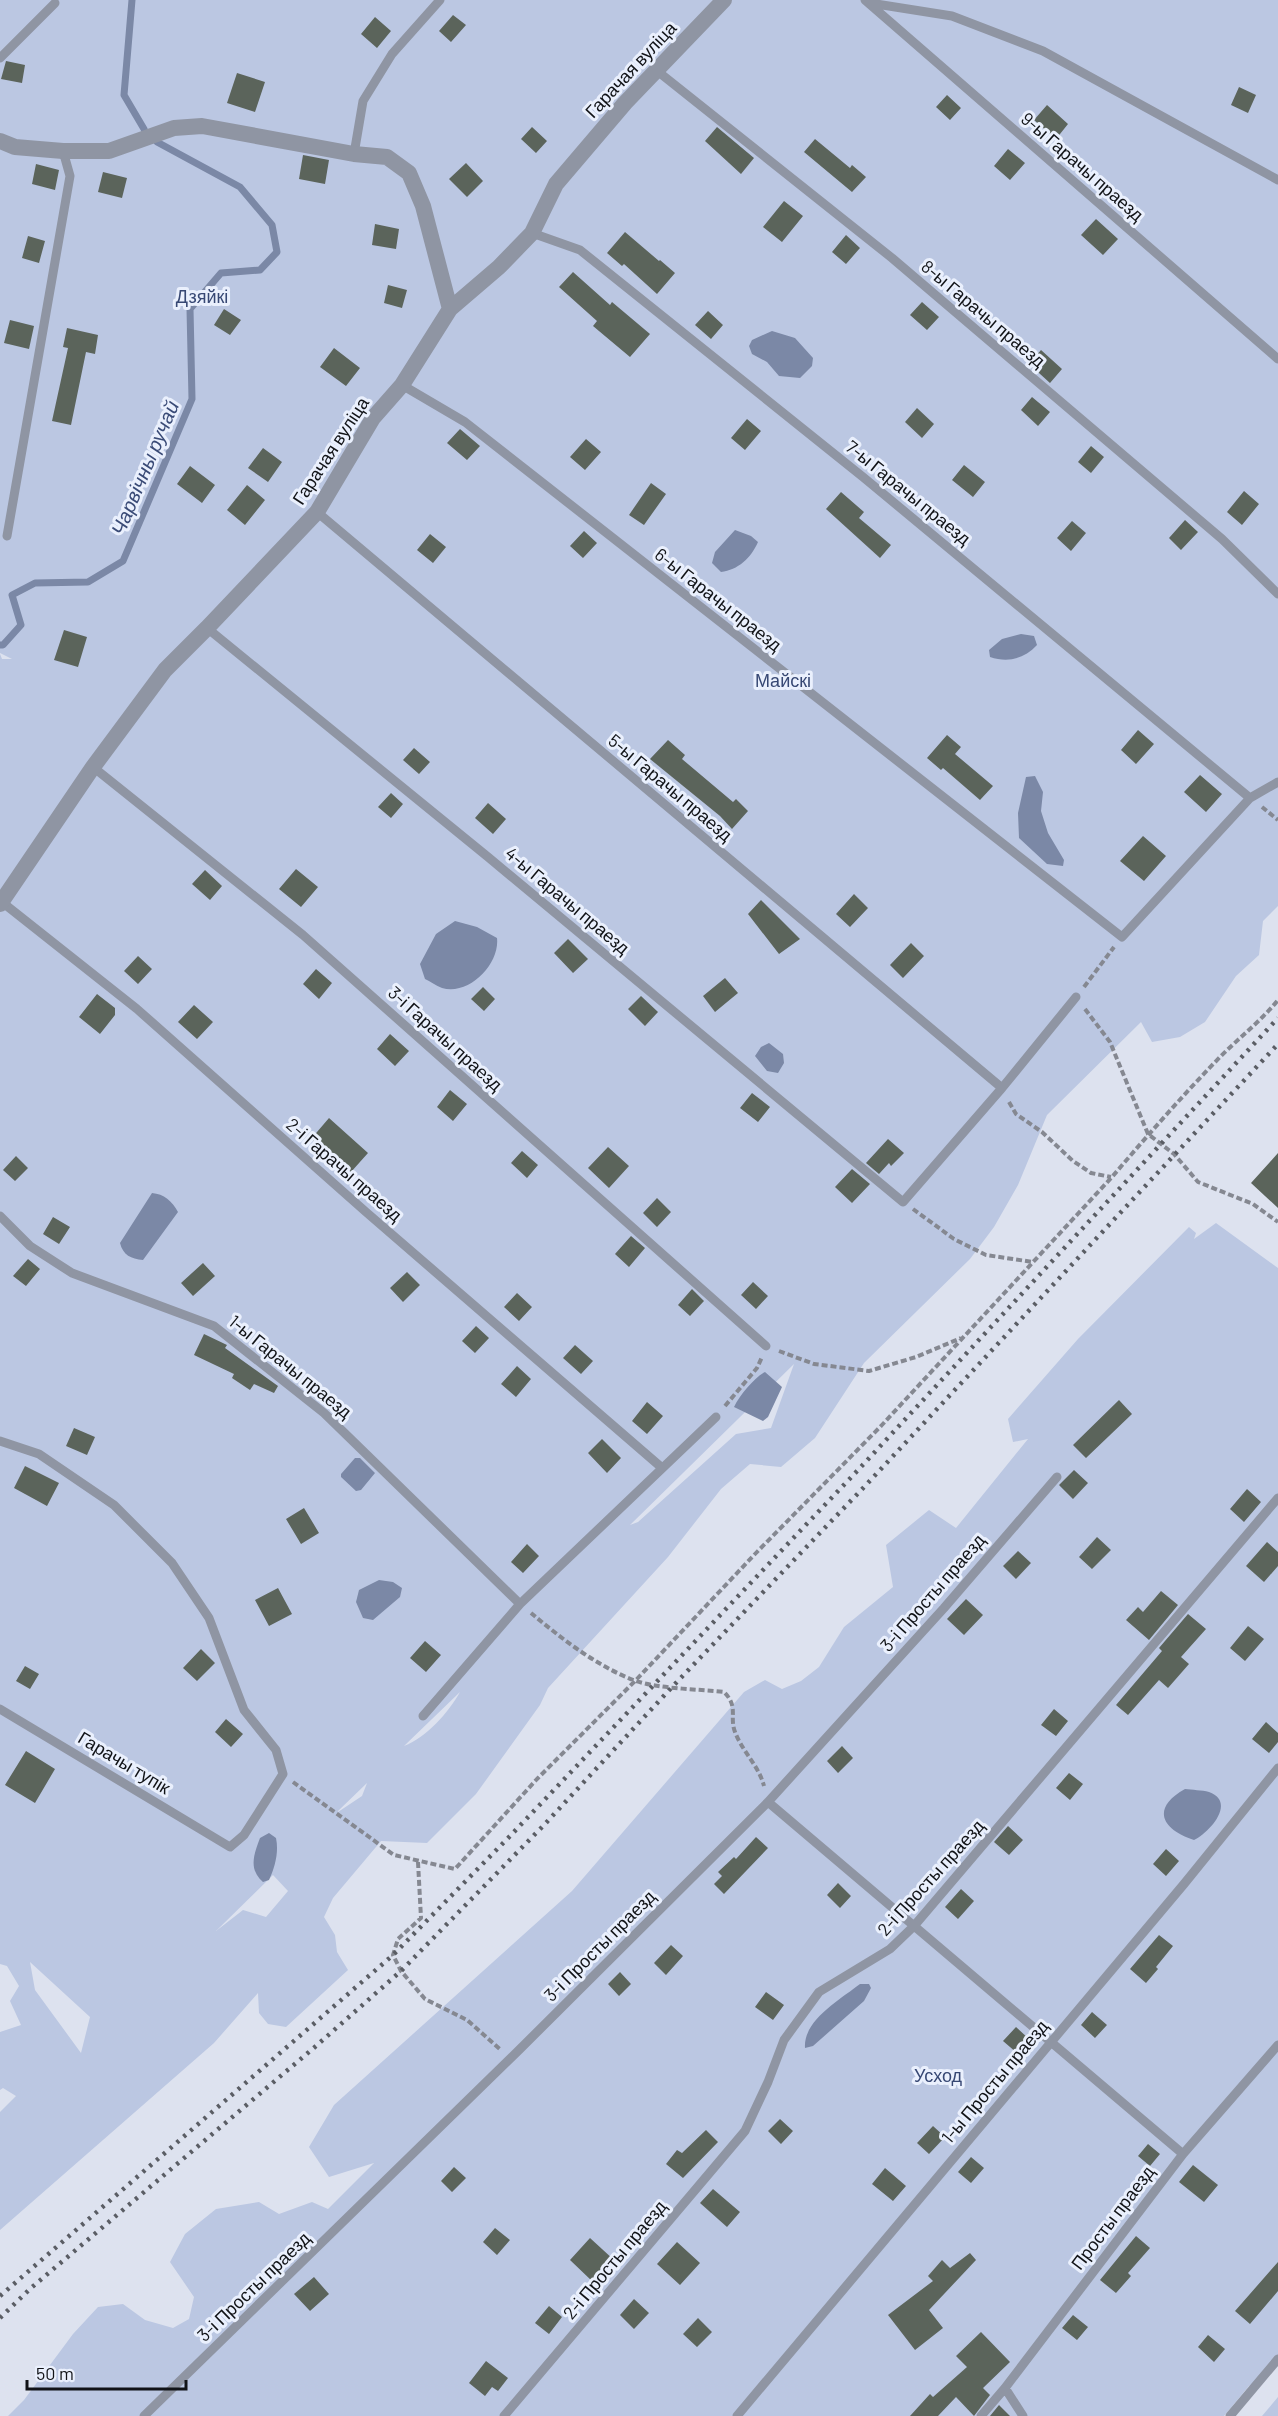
<svg xmlns="http://www.w3.org/2000/svg" width="1278" height="2416" font-family="Barlow,sans-serif">
<rect width="100%" height="100%" fill="#dde2ef"/>
<path fill="#bbc7e2" fill-rule="evenodd" d="M0,0H1278V906L1263,921L1259,955L1236,976L1205,1022L1180,1037L1152,1042L1141,1022L1047,1115L1018,1185L994,1227L970,1259L864,1363L815,1438L781,1467L750,1464L721,1489L668,1557L548,1688L540,1705L476,1794L427,1843L381,1841L333,1898L324,1917L335,1935L337,1952L348,1970L286,2027L268,2024L259,2013L258,1993L214,2043L0,2230V2112L16,2096L3,2088L0,2090V2032L21,2025L10,2001L19,1986L7,1966L0,1964V654L2,659H12L0,653ZM794,1364L771,1428L736,1434L638,1522L630,1525ZM460,1692C448,1713 427,1737 404,1746ZM367,1783L362,1796L338,1812V1811ZM273,1875L288,1891L266,1917L243,1910L216,1931ZM30,1962L90,2017L81,2053L35,1990Z
M1216,1223L1278,1268V2366L1249,2386L1224,2416H8L24,2400L73,2334L98,2307L123,2304L145,2320L173,2328L189,2319L194,2297L170,2262L185,2234L216,2209L259,2202L279,2214L312,2202L328,2209L374,2163L329,2177L309,2147L334,2105L572,1891L744,1692L765,1680L782,1689L801,1681L819,1667L844,1627L893,1587L886,1545L929,1510L956,1528L1028,1439L1013,1442L1008,1419L1078,1339L1189,1227L1196,1233L1194,1239Z
M1278,2397V2416H1262Z"/>
<path fill="#7b88a6" d="M772,331L795,338L813,358L812,366L800,378L779,376L767,362L752,354L749,346L752,340Z
M735,530L751,536L758,542C751,558 738,570 721,572L712,563L715,552Z
M1021,634L1034,636L1037,645C1024,659 1008,663 990,657L989,650L1002,639Z
M1035,776L1043,792L1041,811L1048,833L1064,860L1063,866L1047,864L1019,838L1018,813L1026,777Z
M455,921L477,927L497,938C500,964 469,996 442,988C436,986 430,981 425,979L420,964L436,934Z
M769,1043L783,1054L784,1063L778,1073L767,1071L755,1056L761,1047Z
M152,1193C164,1194 172,1201 178,1212L143,1260C131,1259 123,1255 120,1243Z
M765,1372L782,1387L768,1417L763,1421L734,1407C740,1395 754,1378 765,1372Z
M355,1458H360L375,1473L361,1490L356,1491L341,1477V1474Z
M379,1580L393,1582L402,1588L400,1597L373,1620L363,1618L356,1602L359,1590Z
M1185,1789C1192,1790 1202,1790 1209,1792C1237,1802 1209,1833 1194,1840C1161,1829 1151,1808 1185,1789Z
M269,1833L276,1838C279,1852 275,1867 269,1880L263,1882C248,1869 254,1854 260,1838Z
M860,1984H869L871,1988L864,2001L813,2046L805,2048C803,2020 841,1999 860,1984Z"/>
<g fill="none" stroke-linecap="round" stroke-linejoin="round">
<path stroke="#7b88a6" stroke-width="7" d="M132,0L124,95L144,129
M0,645H3L21,625L12,595L35,583L88,582L123,561L192,399L190,309L221,273L260,270L277,252L272,225L240,187L157,142"/>
</g>
<path fill="#5b645b" d="M453,15L466,25L451,42L439,31Z
M375,17L391,31L377,48L361,34Z
M6,61L25,65L22,83L1,79Z
M237,73L265,82L255,112L227,103Z
M1239,87L1256,95L1248,113L1231,105Z
M947,95L961,108L950,120L936,107Z
M1047,105L1068,124L1056,139L1034,120Z
M532,127L547,141L536,153L521,139Z
M717,127L754,158L741,174L705,141Z
M815,139L850,168L852,165L866,177L852,192L804,152Z
M1008,149L1025,163L1010,180L994,166Z
M303,155L329,160L325,184L299,179Z
M466,163L483,181L467,197L449,179Z
M36,164L59,170L55,190L32,184Z
M103,172L127,178L122,198L98,192Z
M784,201L803,216L782,242L763,227Z
M1096,219L1118,239L1103,255L1081,235Z
M375,224L399,229L396,249L372,245Z
M625,232L659,261L660,260L675,273L657,294L624,264L622,266L607,253Z
M846,235L860,248L846,264L832,252Z
M28,236L45,241L39,263L22,258Z
M573,272L610,305L612,302L650,334L630,357L593,326L597,321L559,287Z
M388,285L407,290L402,308L384,303Z
M922,302L939,317L927,330L910,315Z
M224,309L241,320L230,335L214,325Z
M708,311L723,325L711,339L695,325Z
M10,320L34,326L29,349L4,343Z
M67,328L98,335L95,354L86,352L71,425L52,421L68,348L63,347Z
M334,348L360,368L346,386L320,367Z
M1041,350L1062,369L1050,383L1029,364Z
M1032,397L1050,412L1038,426L1021,410Z
M917,408L934,424L922,438L905,422Z
M747,419L761,431L745,450L731,438Z
M460,429L480,446L467,460L447,443Z
M586,439L601,452L585,470L570,457Z
M1091,446L1104,457L1091,473L1078,462Z
M263,448L282,462L268,482L248,468Z
M964,465L985,482L973,497L952,480Z
M190,466L215,485L202,503L177,484Z
M651,483L666,494L644,525L629,515Z
M247,485L265,500L245,525L227,510Z
M1244,491L1259,504L1242,525L1227,512Z
M841,492L864,512L859,518L891,545L880,558L826,509Z
M1185,520L1198,532L1181,550L1169,538Z
M1072,521L1086,533L1071,551L1057,538Z
M584,531L597,543L583,558L570,546Z
M430,534L446,547L433,563L417,550Z
M64,630L87,637L78,667L54,660Z
M1138,730L1154,744L1136,764L1121,750Z
M947,735L961,747L955,754L993,786L980,800L943,768L941,770L927,758Z
M668,740L685,755L682,759L733,802L736,799L748,811L732,829L720,816L650,759Z
M414,748L430,762L419,774L403,760Z
M1200,775L1222,794L1206,812L1184,792Z
M391,793L403,804L391,818L378,807Z
M488,803L506,819L493,834L475,818Z
M1143,836L1166,856L1144,881L1120,861Z
M296,869L318,887L301,907L279,889Z
M205,870L222,886L210,900L192,884Z
M854,894L868,908L850,927L836,914Z
M761,900L800,939L779,954L748,914Z
M568,939L588,959L573,973L554,953Z
M911,943L924,956L903,978L890,965Z
M138,956L152,969L138,984L124,971Z
M316,969L332,983L319,999L303,984Z
M725,978L738,993L715,1012L703,996Z
M483,987L495,999L484,1011L471,999Z
M97,994L115,1008V1015L100,1034L79,1017Z
M641,996L658,1012L645,1026L628,1009Z
M194,1005L213,1022L197,1039L178,1022Z
M390,1034L409,1051L395,1066L377,1049Z
M450,1090L467,1104L453,1121L437,1107Z
M752,1093L770,1107L758,1122L740,1108Z
M329,1118L368,1153L351,1172L311,1139Z
M888,1139L904,1153L891,1166L889,1163L879,1174L866,1163Z
M608,1147L629,1166L609,1188L588,1168Z
M522,1151L538,1165L527,1178L511,1163Z
M1278,1153V1208L1251,1183Z
M16,1156L28,1168L15,1181L3,1170Z
M852,1169L870,1184L852,1203L835,1187Z
M657,1198L671,1212L657,1227L643,1213Z
M53,1217L70,1227L59,1244L43,1234Z
M631,1236L645,1248L629,1267L615,1254Z
M28,1259L40,1269L26,1286L13,1276Z
M203,1263L215,1276L193,1296L181,1283Z
M407,1272L420,1285L403,1302L390,1288Z
M753,1282L768,1296L756,1309L741,1295Z
M692,1289L704,1301L690,1316L678,1305Z
M517,1293L532,1307L519,1321L504,1307Z
M476,1326L489,1338L475,1353L462,1341Z
M204,1334L227,1345L225,1348L278,1386L274,1393L254,1384L250,1390L232,1378L234,1374L194,1355Z
M575,1345L593,1361L581,1374L563,1358Z
M517,1366L531,1379L516,1397L501,1384Z
M1119,1400L1132,1414L1086,1458L1073,1445Z
M647,1402L663,1416L647,1434L632,1421Z
M74,1428L95,1437L87,1455L66,1446Z
M602,1439L621,1458L607,1473L588,1453Z
M25,1466L59,1483L47,1506L14,1488Z
M1074,1470L1088,1483L1073,1499L1059,1485Z
M1247,1489L1261,1502L1244,1522L1230,1509Z
M304,1508L319,1533L301,1544L286,1519Z
M1097,1537L1111,1550L1092,1569L1079,1557Z
M1267,1542L1278,1552V1566L1264,1582L1246,1566Z
M527,1544L539,1556L523,1573L511,1562Z
M1018,1551L1031,1563L1016,1579L1003,1566Z
M278,1588L292,1614L269,1626L255,1600Z
M1161,1591L1178,1605L1149,1640L1126,1620L1138,1607L1143,1612Z
M966,1599L983,1615L964,1635L947,1619Z
M1188,1614L1206,1629L1181,1657L1189,1664L1168,1688L1159,1680L1128,1715L1116,1705L1162,1651L1159,1648Z
M1248,1626L1264,1639L1245,1661L1230,1648Z
M425,1641L441,1655L426,1672L410,1658Z
M201,1649L215,1663L197,1681L183,1668Z
M25,1666L39,1674L30,1689L16,1681Z
M1054,1709L1068,1721L1056,1736L1041,1725Z
M226,1719L243,1734L231,1747L215,1732Z
M1266,1722L1278,1733V1742L1269,1753L1252,1739Z
M842,1746L853,1758L838,1773L827,1761Z
M26,1751L55,1769L35,1803L5,1785Z
M1069,1773L1083,1784L1070,1800L1056,1788Z
M1008,1826L1023,1840L1009,1855L994,1842Z
M756,1837L768,1848L724,1894L714,1884L722,1876L718,1872L734,1857L736,1859Z
M1166,1849L1179,1861L1166,1876L1153,1864Z
M838,1883L851,1896L840,1908L827,1895Z
M961,1889L974,1901L958,1919L945,1907Z
M1159,1935L1173,1946L1156,1967L1158,1969L1146,1983L1130,1969Z
M671,1945L683,1956L666,1975L654,1963Z
M620,1972L631,1984L619,1996L608,1984Z
M766,1992L784,2005L773,2020L755,2007Z
M1092,2012L1107,2025L1095,2038L1081,2025Z
M1016,2027L1029,2039L1017,2053L1003,2041Z
M780,2119L793,2131L781,2144L768,2131Z
M933,2126L945,2137L929,2154L917,2143Z
M706,2130L718,2142L683,2178L666,2164L677,2150L682,2153Z
M1148,2144L1160,2154L1150,2166L1138,2156Z
M971,2157L984,2168L971,2183L958,2172Z
M1193,2165L1218,2185L1204,2202L1179,2182Z
M454,2167L466,2178L452,2192L441,2181Z
M885,2168L906,2186L893,2201L872,2184Z
M713,2189L740,2212L727,2227L700,2203Z
M495,2228L510,2240L497,2255L483,2242Z
M1136,2236L1150,2248L1128,2273L1131,2276L1116,2293L1100,2280Z
M590,2238L614,2260L593,2282L570,2260Z
M677,2242L700,2263L680,2285L657,2264Z
M970,2253L976,2260L929,2310L943,2328L915,2350L888,2315L933,2281L928,2276L942,2260L950,2268Z
M1278,2262V2291L1250,2324L1235,2311Z
M314,2277L329,2294L310,2311L294,2294Z
M634,2299L649,2313L634,2329L620,2315Z
M549,2306L562,2317L549,2334L535,2323Z
M1073,2315L1088,2327L1077,2340L1062,2328Z
M698,2318L712,2332L697,2347L683,2334Z
M981,2332L1010,2362L983,2388L990,2395L974,2416L956,2397L938,2416H910L930,2394L933,2397L967,2367L956,2356Z
M1208,2335L1225,2349L1214,2362L1198,2347Z
M486,2361L508,2378L498,2391L492,2387L485,2396L469,2383Z
M999,2405L1010,2416H990Z"/>
<g fill="none" stroke-linecap="round" stroke-linejoin="round">
<path stroke="#858891" stroke-width="4" stroke-dasharray="6 3" stroke-linecap="butt" d="M1262,807L1278,820
M1084,987L1114,947
M1085,1009L1110,1042L1148,1134L1174,1154L1198,1182L1253,1204L1278,1222
M1009,1102L1016,1114L1042,1132L1073,1161L1091,1173L1111,1177
M913,1209L954,1239L986,1255L1033,1262
M779,1351L814,1364L869,1371L916,1357L961,1338
M725,1406L757,1368L762,1357
M531,1613C562,1639 598,1667 636,1681C660,1689 698,1689 724,1692C739,1707 729,1716 735,1732C742,1751 759,1766 764,1786
M293,1782L394,1855L455,1869L537,1779L636,1680L755,1554L881,1426L1112,1177C1147,1136 1183,1095 1221,1056C1240,1037 1261,1021 1278,1000
M418,1862L421,1918L398,1939L393,1955L401,1971L425,1999L467,2020L501,2050"/>
<path stroke="#8f95a3" stroke-width="9" d="M865,0L1278,359
M870,3L952,16L1043,51L1278,180
M0,58L55,3
M656,70L892,258L1222,539L1278,594
M354,154L363,101L392,54L440,0
M532,233L580,250L863,477L1250,798
M402,385L465,422L1122,937L1250,798L1278,782
M317,512L1002,1088
M7,536L70,176L63,151
M207,628L488,857L903,1202L1002,1088L1076,997
M93,767L303,935L766,1346
M2,902L137,1009L366,1212L661,1467
M0,1216L30,1246L72,1273L214,1326L324,1413L520,1604
M0,1441L39,1454L114,1505L172,1563L209,1618L244,1710L276,1750L283,1774L244,1835L230,1847L0,1709
M423,1716L520,1604L716,1417
M768,1802L1183,2154
M1005,2388L1023,2416
M144,2416L519,2050L768,1802L944,1608L1057,1477
M504,2416L745,2131L768,2082L784,2040L819,1992L890,1949L914,1926L1278,1498
M737,2416L1184,1884L1278,1768
M981,2416L1005,2388L1183,2154L1278,2045
M1230,2416L1278,2359"/>
<path stroke="#8f95a3" stroke-width="16" d="M0,141L15,147L63,151H109L174,128L202,126L354,154L387,157L409,173L423,206L450,309
M0,904L93,767L165,670L207,628L317,512L373,418L402,385L450,309L499,267L532,233L556,184L625,103L724,0"/>
<path stroke="#5a5d64" stroke-width="4.5" stroke-dasharray="3 6" stroke-linecap="butt" d="M0,2296L393,1955L512,1834L859,1469L1278,1018
M0,2318L31,2288L316,2046L401,1971L544,1825L673,1686L866,1485L1278,1044"/>
</g>
<g text-anchor="middle" stroke-width="6" stroke-linejoin="round" paint-order="stroke">
<g font-size="18" fill="#111317" stroke="#eaf0fd">
<text transform="translate(631 70) rotate(-47)" y="6">Гарачая вуліца</text>
<text transform="translate(1082 167) rotate(41)" y="6">9-ы Гарачы праезд</text>
<text transform="translate(983 314) rotate(40)" y="6">8-ы Гарачы праезд</text>
<text transform="translate(331 451) rotate(-57)" y="6">Гарачая вуліца</text>
<text transform="translate(908 493) rotate(39)" y="6">7-ы Гарачы праезд</text>
<text transform="translate(718 600) rotate(38)" y="6">6-ы Гарачы праезд</text>
<text transform="translate(670 788) rotate(40)" y="6">5-ы Гарачы праезд</text>
<text transform="translate(567 901) rotate(40)" y="6">4-ы Гарачы праезд</text>
<text transform="translate(445 1039) rotate(42)" y="6">3-і Гарачы праезд</text>
<text transform="translate(344 1170) rotate(41)" y="6">2-і Гарачы праезд</text>
<text transform="translate(290 1367) rotate(39)" y="6">1-ы Гарачы праезд</text>
<text transform="translate(933 1593) rotate(-49)" y="6">3-і Просты праезд</text>
<text transform="translate(124 1763) rotate(31)" y="6">Гарачы тупік</text>
<text transform="translate(931 1878) rotate(-48)" y="6">2-і Просты праезд</text>
<text transform="translate(600 1946) rotate(-45)" y="6">3-і Просты праезд</text>
<text transform="translate(995 2082) rotate(-50)" y="6">1-ы Просты праезд</text>
<text transform="translate(1113 2218) rotate(-53)" y="6">Просты праезд</text>
<text transform="translate(615 2260) rotate(-50)" y="6">2-і Просты праезд</text>
<text transform="translate(254 2287) rotate(-44)" y="6">3-і Просты праезд</text>
</g>
<g font-size="18" fill="#374874" stroke="#eaf0fd">
<text x="202" y="303">Дзяйкі</text>
<text x="783" y="687">Майскі</text>
<text x="938" y="2082">Усход</text>
</g>
<g font-size="20" font-style="italic" fill="#3a4b77" stroke="#eaf0fd">
<text transform="translate(145 468) rotate(-67)" y="7">Чарвічны ручай</text>
</g>
</g>
<path d="M27 2380v9h159v-9" fill="none" stroke="#111317" stroke-width="3"/>
<text x="36" y="2380" font-size="18" fill="#111317" stroke="#eaf0fd" stroke-width="4.5" paint-order="stroke">50 m</text>
</svg>
